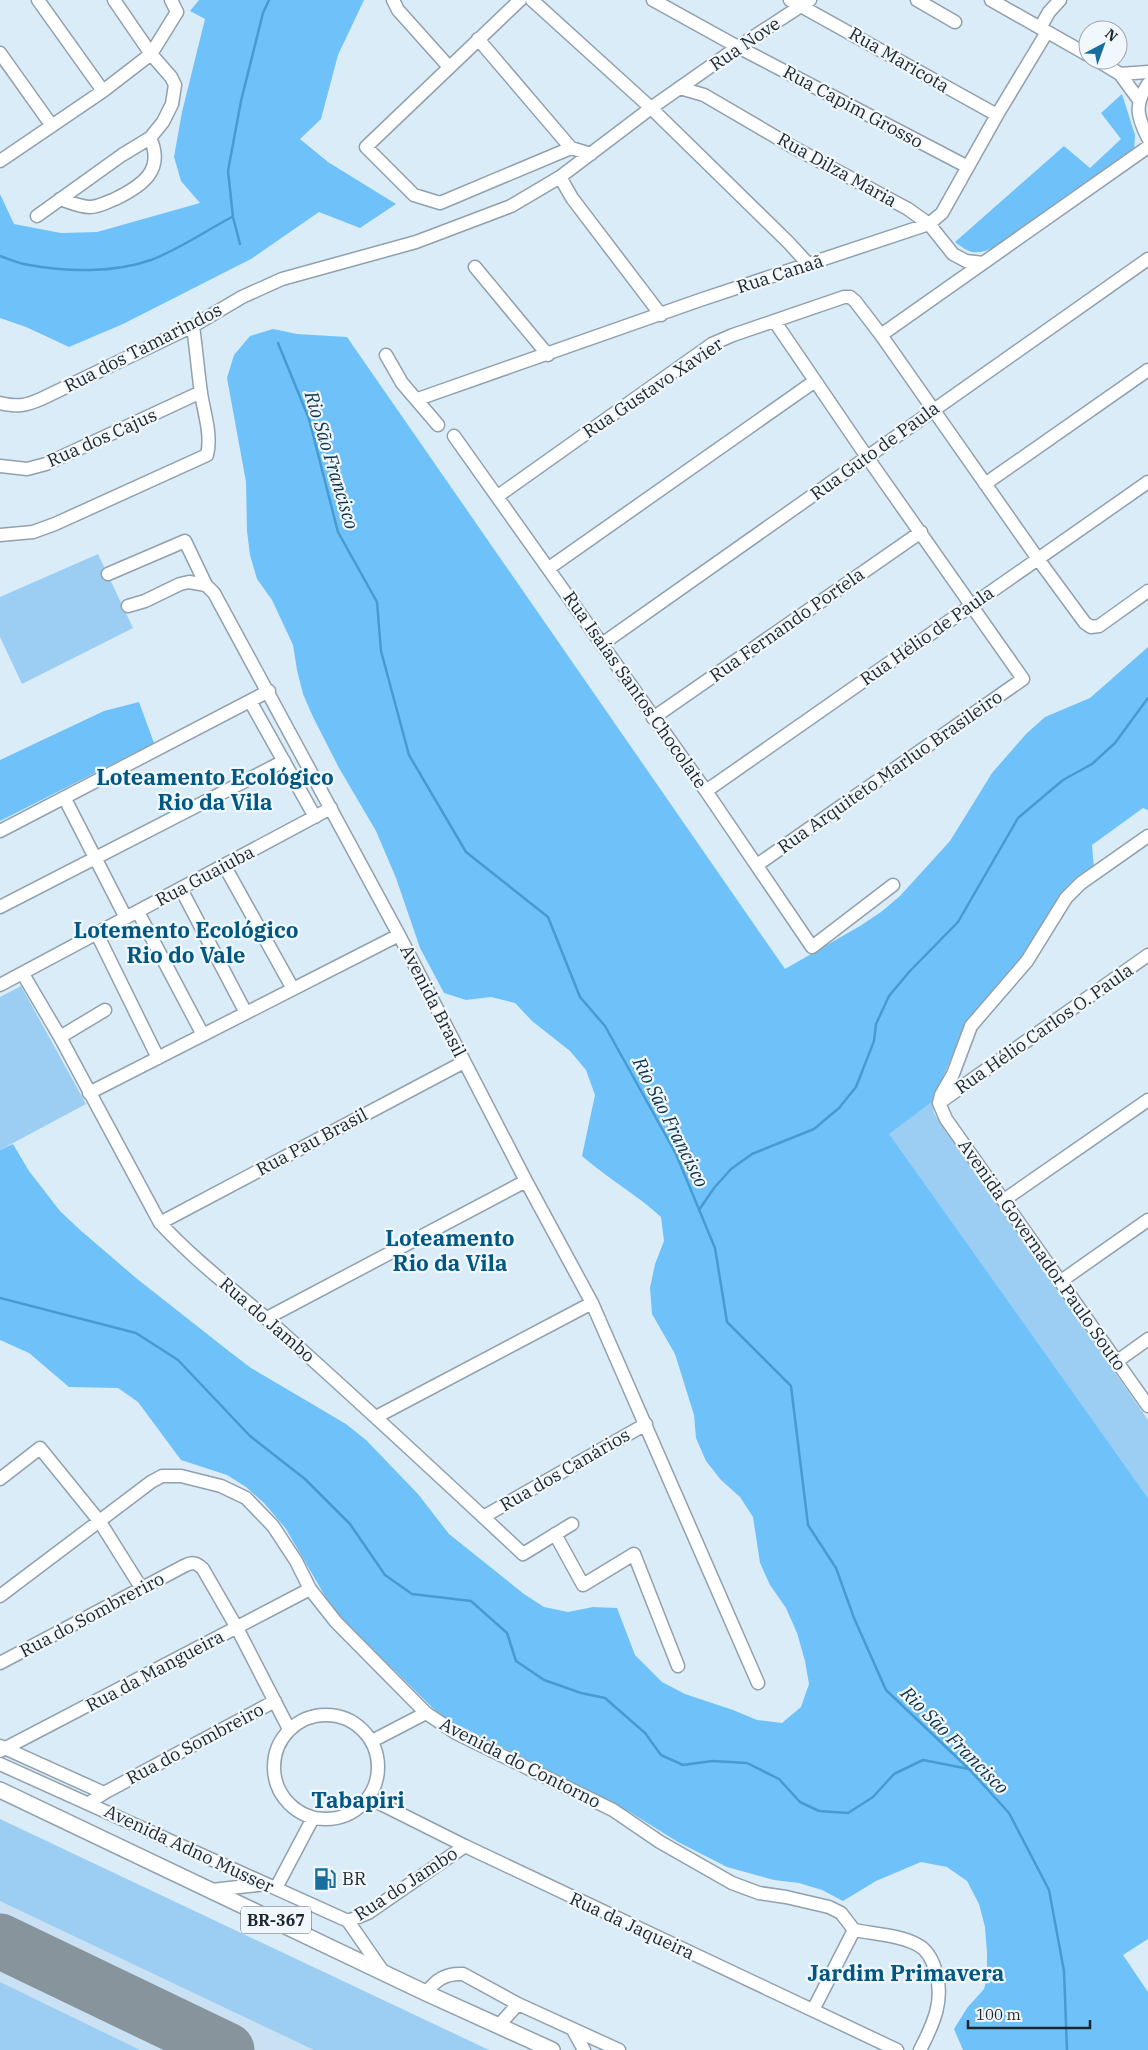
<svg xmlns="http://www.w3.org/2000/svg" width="1148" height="2050" font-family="'IBM Plex Serif',serif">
<rect width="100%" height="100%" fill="#dbecf9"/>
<path fill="#c9e1f3" d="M0,1819L156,1894L489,2050H0Z"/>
<path fill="#9bcef2" d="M98,554L133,628L22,684L0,637V597Z
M21,986L86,1104L0,1150V997Z
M932,1102L934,1113L941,1124L1148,1420V1498L888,1134Z
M0,1819L489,2050H314L0,1901Z
M0,1982L140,2050H0Z"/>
<path fill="#6fc2f9" d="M199,0H364L338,55L321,119L300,139L328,162L396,204L360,228L319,212L251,259L123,324L69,347L26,327L0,318V194L14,224L61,233L97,232L200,203L181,181L174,157L182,112L205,19L190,11Z
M1122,94L1135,135L1134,151L993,248C976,255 970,254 955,242L1064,146L1090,168L1121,139L1101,113Z
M273,329L297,334L347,337L785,969L860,926L881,912L900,896L950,841L992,773L1026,734L1045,717L1090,698L1148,647V810L1143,808L1092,845L1094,869L961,1036L932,1102L889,1134L1148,1498V1939L1123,1955L1148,1992V2050H963L954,2029L967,2008L984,1989L987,1978V1953L985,1927L979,1904L967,1881L947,1867L921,1862L876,1881L843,1901L822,1890L799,1883L774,1880L727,1867L678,1842L628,1811L442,1717L349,1626L329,1603L286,1529L264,1503L246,1487L227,1475L181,1460L138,1402L118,1388L69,1387L29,1353L0,1340V1150L13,1144L29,1171L60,1211L79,1229L136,1278L230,1352L251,1368L346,1424L366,1440L418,1494L449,1534L524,1594L544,1607L568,1612L593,1607L617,1608L635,1655L662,1682L685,1694L733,1710L757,1720L782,1723L801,1707L809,1684L805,1661L797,1633L786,1608L770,1585L760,1563L753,1517L740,1497L721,1480L706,1461L696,1438L694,1415L675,1354L652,1314L650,1288L655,1264L664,1241L661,1217C636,1194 607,1178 582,1156L595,1095L586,1070L570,1051L532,1021L515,1003L491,997L466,1000L444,993L420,948L396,878L376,831L339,768L313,717L303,694L297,670L293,645L272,600L257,579L250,555L247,531L246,482L227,378L234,355L250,336Z
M139,702L154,743L0,821V760L104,711Z"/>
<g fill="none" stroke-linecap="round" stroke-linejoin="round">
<path stroke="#489bd0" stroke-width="2.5" d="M240,244L233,217L228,171L241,101L263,13L269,0
M0,256C9,259 19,264 29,265C67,272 114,273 151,260C180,249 205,231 232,217
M278,343L309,419L338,532L377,602L381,651L409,755L466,852L548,917L580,997L605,1026L676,1154L715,1248L727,1322L791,1386L808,1525L836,1568L854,1618L886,1690L969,1769L1009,1813L1049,1890L1064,1971L1067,2050
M699,1210L714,1188L731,1169L752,1154L814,1129L839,1108L856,1087L874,1041L876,1024L889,996L909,972L958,922L1018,818L1063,780L1092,764L1115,743L1148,698
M0,1298L136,1333L178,1360L250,1436L305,1479L350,1524L385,1575L412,1594L471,1601L507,1633L516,1661L544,1680L581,1693L605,1698L645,1733L661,1755L683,1765L712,1761L747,1763L779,1779L800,1802L819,1811L848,1813L873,1797L894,1774L923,1760L969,1769"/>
<path stroke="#87949c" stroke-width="55" d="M0,1941L227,2050"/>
<defs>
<path id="minor" d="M38,0L103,91
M393,0L398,10L449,67
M520,0L366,147L414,195L440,203L571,148L591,154
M532,0L651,108L789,243L809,265
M653,0L738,47L968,167
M790,0L997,115
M917,0L955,22
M991,0L1088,55
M1040,28L1049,12L1060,0
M478,39L571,148
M0,53L52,126
M1097,60L1120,74L1139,100
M1120,74L1148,72
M1148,84C1134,105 1137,116 1148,138
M680,88L704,95L793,147L908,209L929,224L953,254L966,261L983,263
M0,161L103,91L151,54L177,12L171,0
M560,177L572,198L661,315
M60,199C69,202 80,207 90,207C99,207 107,202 115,199C142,186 165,170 150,138
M37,216L122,155L150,138L163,122L172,104L175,85L171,77L151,54L114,0
M475,267L548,355
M881,335L1148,147
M386,355L402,383L438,425
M418,399L700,300L929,224L942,213L997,115L1047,32
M0,403C18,407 25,406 41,399L193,326L242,297L282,279L416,242L511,206L560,177L651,108L738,47L810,0
M454,436L706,791L812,947L893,885
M0,466L27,469L46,464L201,392
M985,484L1148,370
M498,496L712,344L733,335L844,297H850L855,301L881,335L1038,559L1085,623L1091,627L1099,626L1148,591
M0,535L33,532L55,524L207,455C212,435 204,413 201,393C198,371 196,348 193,326
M549,568L815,381
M108,574L185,541L206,585L214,593L399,935L526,1181L592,1303L758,1683
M128,606L145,601L180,584L189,582L206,585
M602,644L1148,259
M250,701L315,817
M653,718L921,532
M706,791L1148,482
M65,799L126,918
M0,831L269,691
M224,865L293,989
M757,865L1023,679L867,457L775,322
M181,889L246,1013
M0,907L284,761
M138,912L203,1035
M97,934L158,1058
M23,974L60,1037L160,1223C198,1264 242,1296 284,1334C364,1406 444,1480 523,1554L572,1524
M0,985L331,808
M60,1037L105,1010
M89,1093L399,935
M939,1103L946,1119L1148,1406
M939,1103L941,1095L953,1074L971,1026L1027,961L1066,898L1081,883L1148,836
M939,1103L1148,955
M1004,1200L1148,1100
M160,1223L464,1062
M1061,1281L1148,1220
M267,1318L526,1181
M1116,1362L1148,1339
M376,1417L592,1303
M0,1479L40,1448L100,1522L142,1589
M483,1517L646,1424
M555,1534L583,1585L634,1554L678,1666
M0,1596L151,1482L162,1476H181L221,1486L246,1498L273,1526L296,1561L310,1589L336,1622L426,1713L456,1733L613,1810L660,1842L732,1883L759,1893L786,1897L829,1907L841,1913L854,1930
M0,1663L184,1566C192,1562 196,1562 203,1569L237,1628L289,1729
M274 1767a52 52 0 1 1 104 0a52 52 0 1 1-104 0Z
M372,1741L426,1713
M0,1746L104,1793
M0,1751L310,1589
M0,1764L348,1921L384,1973
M369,1798L465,1846L897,2050
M89,1803L104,1793L275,1701
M276,1888L313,1818
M212,1890L266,1884
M348,1921L368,1913L465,1846
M854,1930C874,1934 900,1935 918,1945C927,1950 932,1959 935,1969C945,1999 934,2023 920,2050
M426,1993C436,1980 445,1973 463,1974L518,2004L619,2050
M813,2010L854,1930
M499,2025L518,2004
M573,2030L584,2050"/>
<path id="major" d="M0,1790L426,1993L552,2050"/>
</defs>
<use href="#minor" stroke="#90a1ad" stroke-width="15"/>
<use href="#major" stroke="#90a1ad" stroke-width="18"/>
<use href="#minor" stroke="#fff" stroke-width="12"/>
<use href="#major" stroke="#fff" stroke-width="15"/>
</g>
<defs>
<symbol id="fuel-bare" viewBox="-9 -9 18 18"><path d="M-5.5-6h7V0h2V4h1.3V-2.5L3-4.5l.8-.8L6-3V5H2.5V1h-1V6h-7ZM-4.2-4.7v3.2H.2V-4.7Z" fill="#186e9e" stroke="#f1f8fd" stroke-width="2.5" paint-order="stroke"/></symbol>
</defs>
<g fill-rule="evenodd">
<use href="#fuel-bare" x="309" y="1863" width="32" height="32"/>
</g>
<g text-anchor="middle" stroke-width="4.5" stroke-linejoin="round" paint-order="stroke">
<rect fill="#f1f8fd" stroke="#5e6569" stroke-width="1" x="241" y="1906.5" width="70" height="27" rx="4"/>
<g font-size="16" font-weight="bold" fill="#1f262a">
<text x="276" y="1926">BR-367</text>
</g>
<g font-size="18" fill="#1f262a" stroke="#f1f8fd">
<text transform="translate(745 44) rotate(-34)" y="6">Rua Nove</text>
<text transform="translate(899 60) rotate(30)" y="6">Rua Maricota</text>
<text transform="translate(853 107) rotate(28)" y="6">Rua Capim Grosso</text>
<text transform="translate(837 170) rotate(29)" y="6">Rua Dilza Maria</text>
<text transform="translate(780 274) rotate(-18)" y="6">Rua Canaã</text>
<text transform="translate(143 348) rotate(-27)" y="6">Rua dos Tamarindos</text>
<text transform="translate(653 388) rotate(-34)" y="6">Rua Gustavo Xavier</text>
<text transform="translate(102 438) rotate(-24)" y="6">Rua dos Cajus</text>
<text transform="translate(875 451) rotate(-36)" y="6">Rua Guto de Paula</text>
<text transform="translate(787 625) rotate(-35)" y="6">Rua Fernando Portela</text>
<text transform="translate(927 636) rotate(-35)" y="6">Rua Hélio de Paula</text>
<text transform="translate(635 690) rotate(55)" y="6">Rua Isaías Santos Chocolate</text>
<text transform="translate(890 772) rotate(-35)" y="6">Rua Arquiteto Marluo Brasileiro</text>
<text transform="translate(205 876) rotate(-28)" y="6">Rua Guaiuba</text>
<text transform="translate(433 1001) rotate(63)" y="6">Avenida Brasil</text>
<text transform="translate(1044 1029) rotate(-35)" y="6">Rua Hélio Carlos O. Paula</text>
<text transform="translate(312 1142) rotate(-28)" y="6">Rua Pau Brasil</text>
<text transform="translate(1042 1255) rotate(55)" y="6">Avenida Governador Paulo Souto</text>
<text transform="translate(267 1320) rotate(41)" y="6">Rua do Jambo</text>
<text transform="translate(565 1470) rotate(-30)" y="6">Rua dos Canários</text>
<text transform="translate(92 1615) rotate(-28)" y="6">Rua do Sombreriro</text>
<text transform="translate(155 1671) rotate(-28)" y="6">Rua da Mangueira</text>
<text transform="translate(195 1744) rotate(-28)" y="6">Rua do Sombreiro</text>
<text transform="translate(520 1763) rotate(27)" y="6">Avenida do Contorno</text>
<text transform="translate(189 1849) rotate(25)" y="6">Avenida Adno Musser</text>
<text transform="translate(406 1884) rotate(-33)" y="6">Rua do Jambo</text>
<text transform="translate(632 1926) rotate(25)" y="6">Rua da Jaqueira</text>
</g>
<g font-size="18" fill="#1f262a" stroke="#f1f8fd" text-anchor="start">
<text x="342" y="1885">BR</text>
</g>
<g font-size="19" font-style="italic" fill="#0e3248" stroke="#f1f8fd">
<text transform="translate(332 460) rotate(73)" y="7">Rio São Francisco</text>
<text transform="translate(671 1122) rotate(63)" y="7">Rio São Francisco</text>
<text transform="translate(955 1740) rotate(45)" y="7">Rio São Francisco</text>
</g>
<g font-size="22" font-weight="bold" fill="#005782" stroke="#f1f8fd">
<text x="215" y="785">Loteamento Ecológico<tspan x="215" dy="25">Rio da Vila</tspan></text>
<text x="186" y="938">Lotemento Ecológico<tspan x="186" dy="25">Rio do Vale</tspan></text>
<text x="450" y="1246">Loteamento<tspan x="450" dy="25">Rio da Vila</tspan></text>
<text x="358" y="1808">Tabapiri</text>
<text x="906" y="1981">Jardim Primavera</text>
</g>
</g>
<g transform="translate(1103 45) rotate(41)"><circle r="24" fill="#f1f8fd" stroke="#9da4a9"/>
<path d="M0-4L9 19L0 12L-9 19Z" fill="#186e9e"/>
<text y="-8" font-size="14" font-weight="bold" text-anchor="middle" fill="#1f262a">N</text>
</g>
<path d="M968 2020v8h122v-8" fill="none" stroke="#1f262a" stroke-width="2.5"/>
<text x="976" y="2020" font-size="15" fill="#1f262a" stroke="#f1f8fd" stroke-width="4" paint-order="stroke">100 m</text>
</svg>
